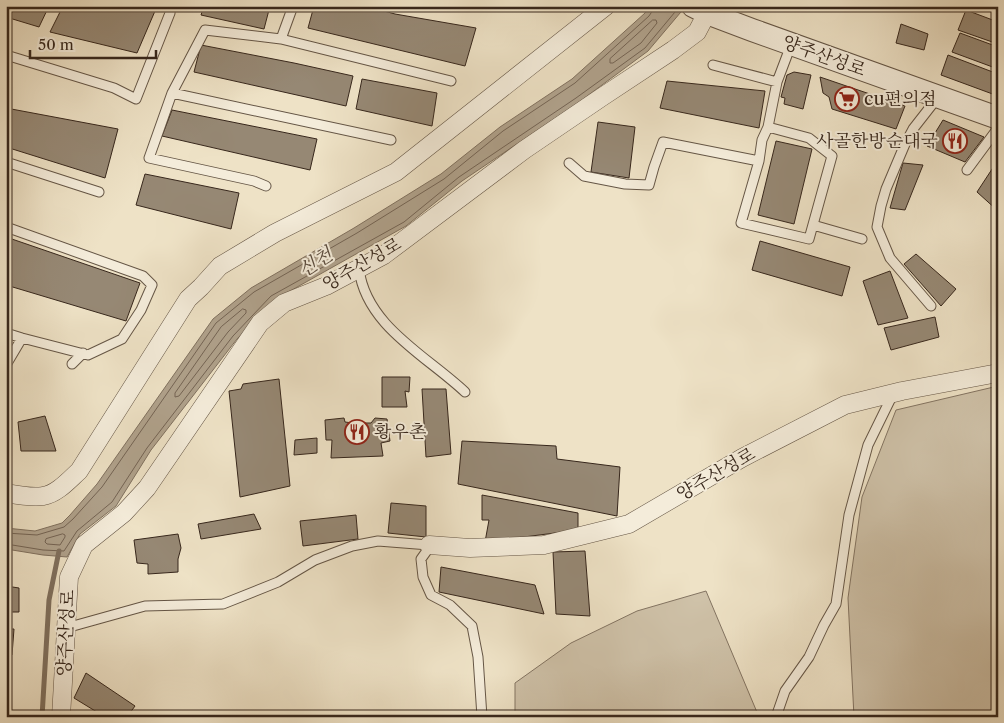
<svg xmlns="http://www.w3.org/2000/svg" width="1004" height="723" font-family="'Libre Caslon Text','Noto Serif KR',serif">
<rect width="100%" height="100%" fill="#eee2c6"/>
<filter id="stains"><feTurbulence type="fractalNoise" baseFrequency=".004" numOctaves="4"/><feColorMatrix values="0 0 0 0 .2 0 0 0 0 .09 0 0 0 0 .02 0 0 0 .5 -.17"/></filter>
<radialGradient id="worn" r=".72"><stop offset=".6" stop-color="#630" stop-opacity="0"/><stop offset="1" stop-color="#630" stop-opacity=".3"/></radialGradient>
<path fill="#cfc2a9" stroke="#837462" d="M998,386V717H854L848,598L862,497L896,410Z
M706,591L759,717H515V683L571,643L637,611Z"/>
<path fill="#b0a28c" stroke="#80715f" d="M650,6H686L648,51L579,102L462,181L406,226L274,300L237,339L151,450L116,506L80,534L67,557L43,555L6,549V528L35,531L62,523L70,515L97,484L213,319L251,288L354,228L441,174L500,127L572,79L645,13Z"/>
<g fill="none" stroke-linecap="round" stroke-linejoin="round">
<path stroke="#746454" stroke-width="1" d="M653,20H656L657,23L641,43L613,63H610V59Z
M243,309L246,310V313L228,332L179,396L175,397V393L221,327Z
M6,533L37,535L64,527L73,519L102,487L216,323L254,292L357,233L444,179L503,131L575,83L649,16L653,10L654,6
M63,534L65,535V537L60,545L47,544L45,542L46,539Z
M6,544L43,550L64,551L77,531L112,502L147,448L233,336L271,296L404,222L459,177L576,98L645,48L680,6"/>
<path stroke="#80715f" stroke-width="5" d="M42,717L49,600L59,551"/>
</g>
<path fill="#968874" stroke="#37271c" d="M6,6H49L39,27L6,17Z
M63,6H132L155,11L137,53L50,32Z
M204,6H270L264,29L201,15Z
M314,6H366L395,14L476,28L465,66L308,28Z
M525,6H560L557,11L524,10Z
M966,10L998,22V44L958,30Z
M901,24L928,34L924,50L896,43Z
M960,33L998,47V69L952,52Z
M201,45L294,63L353,76L346,106L194,72Z
M948,55L998,74V96L941,75Z
M794,72L811,75L803,109L784,104L785,98L781,97L787,75Z
M820,77L905,106L896,129L832,109L829,97L823,93Z
M362,79L437,93L432,126L356,109Z
M667,81L765,91L759,128L660,108Z
M6,108L118,129L105,178L6,147Z
M172,110L317,139L310,170L162,136Z
M943,120L984,137L965,162L927,146Z
M598,122L635,127L629,178L591,172Z
M776,141L812,149L794,224L758,215Z
M998,160V211L977,192Z
M903,163L923,165L905,210L890,208Z
M145,174L239,193L231,229L136,205Z
M6,237L140,283L126,321L6,285Z
M760,241L850,267L842,296L752,270Z
M916,254L956,289L941,306L904,264Z
M890,271L908,318L878,325L863,281Z
M935,317L939,337L891,350L884,328Z
M382,377H410L409,392L405,391L407,407H382Z
M279,379L290,486L240,497L229,391L241,389L243,384Z
M422,389H446L451,454L426,457Z
M45,416L56,451H21L18,422Z
M344,418L345,422L353,423H371L375,418L387,419L390,441L381,443L383,456L331,458L332,440H326L325,420Z
M317,438V453L294,455L295,440Z
M462,441L556,446L557,459L620,467L617,516L458,484Z
M482,495L578,513V530L485,542L489,520H482Z
M391,503L426,506V537L388,533Z
M254,514L261,529L201,539L198,524Z
M356,515L358,539L303,546L300,521Z
M178,534L181,548L178,559V572L148,574V564L137,563L134,540Z
M585,551L590,616L556,614L553,552Z
M441,567L535,585L544,614L439,592Z
M6,586L19,588V612H6Z
M6,629H14L12,655H6Z
M86,673L135,706L127,717H105L74,698Z"/>
<g fill="none" stroke-linecap="round" stroke-linejoin="round">
<defs>
<path id="service" d="M281,39L451,81
M6,55L114,88L136,99L170,13L171,6
M713,65L777,82
M172,93L391,140
M768,127L809,138L832,156L809,239L741,223L759,161L762,140L768,127L777,82L791,45
M6,162L99,192
M569,163L584,176L625,184L649,185L654,167L663,142L759,161
M967,170L998,128
M266,186L254,181L149,158L172,93L205,30L281,39L293,6
M813,225L862,239
M6,227L143,276L152,285L141,310L122,339L88,355L22,338L6,333
M359,269C366,326 427,356 465,392
M931,306L890,258L877,227L881,206L886,189L905,144L913,129L938,97
M72,364L83,353
M6,365L22,338
M66,628L145,606L223,604L278,582L315,560L352,546L378,541L429,545L426,552L421,559L423,577L431,595L450,605L472,626L478,657L482,717
M776,717L785,691L809,657L824,625L836,604L849,515L868,445L893,394"/>
<path id="minor" d="M6,493C17,495 32,498 43,496C57,494 69,480 79,471L188,299L201,287L220,266L275,233L396,172L606,6
M429,545L470,548L544,545L629,524L742,458L845,405L902,391L998,373
M61,717L69,577L84,545L124,513L147,488L260,323L284,303L326,286L384,255L524,150L602,97L673,50L697,32L707,13L712,6"/>
<path id="tertiary" d="M693,6L707,13L752,30L998,118"/>
</defs>
<use href="#service" stroke="#655646" stroke-width="11"/>
<use href="#minor" stroke="#655646" stroke-width="19"/>
<use href="#tertiary" stroke="#655646" stroke-width="24"/>
<use href="#service" stroke="#f4ecda" stroke-width="9"/>
<use href="#minor" stroke="#f4ecda" stroke-width="18"/>
<use href="#tertiary" stroke="#f4ecda" stroke-width="22"/>
</g>
<defs>
<symbol id="supermarket-ring" viewBox="-11 -11 22 22"><circle r="9.5" fill="#f4ecda" stroke="#8f2418" stroke-width="1.5"/><path d="M-6-5.5h2.5l.6 2H6L4.5 2H-2.5L-4.4-4H-6ZM-1.5 3.2a1.3 1.3 0 1 0 .1 0ZM3 3.2a1.3 1.3 0 1 0 .1 0Z" fill="#8f2418"/></symbol>
<symbol id="restaurant-ring" viewBox="-11 -11 22 22"><circle r="9.5" fill="#f4ecda" stroke="#8f2418" stroke-width="1.5"/><path d="M-5-6h1v4h1v-4h1v4h1v-4h1v5L-1.5 .5V6h-2V.5L-5-1ZM5-6V6H3V1.5H1.5Q1.5-4 5-6Z" fill="#8f2418"/></symbol>
</defs>
<g fill-rule="evenodd">
<use href="#supermarket-ring" x="833" y="85" width="28" height="28"/>
<use href="#restaurant-ring" x="941" y="127" width="28" height="28"/>
<use href="#restaurant-ring" x="343" y="418" width="28" height="28"/>
</g>
<g text-anchor="middle" stroke-width="4" stroke-linejoin="round" paint-order="stroke">
<g font-size="18" fill="#37271c" stroke="#f4ecda">
<text transform="translate(824 56) rotate(20)" y="6">양주산성로</text>
<text transform="translate(362 264) rotate(-30)" y="6">양주산성로</text>
<text transform="translate(716 474) rotate(-30)" y="6">양주산성로</text>
<text transform="translate(66 633) rotate(-87)" y="6">양주산성로</text>
</g>
<g font-size="18" fill="#37271c" stroke="#f4ecda" text-anchor="start">
<text x="864" y="105">cu편의점</text>
<text x="938" y="147" text-anchor="end">사골한방순대국</text>
<text x="374" y="438">황우촌</text>
</g>
<g font-size="19" font-style="italic" fill="#5b4c3e" stroke="#f4ecda">
<text transform="translate(315 262) rotate(-33)" y="7">신천</text>
</g>
</g>
<rect width="1004" height="723" fill="none" stroke="#eee2c6" stroke-width="25"/>
<rect x="8" y="8" width="989" height="708" fill="none" stroke="#37271c" stroke-width="2.5"/>
<rect x="12" y="12" width="979" height="698" fill="none" stroke="#37271c"/>
<path d="M30 50v8h126v-8" fill="none" stroke="#37271c" stroke-width="2.5"/>
<text x="38" y="50" font-size="15" fill="#37271c" stroke="#f4ecda" stroke-width="4" paint-order="stroke">50 m</text>
<rect width="100%" height="100%" filter="url(#stains)"/>
<rect width="100%" height="100%" fill="url(#worn)"/>
</svg>
